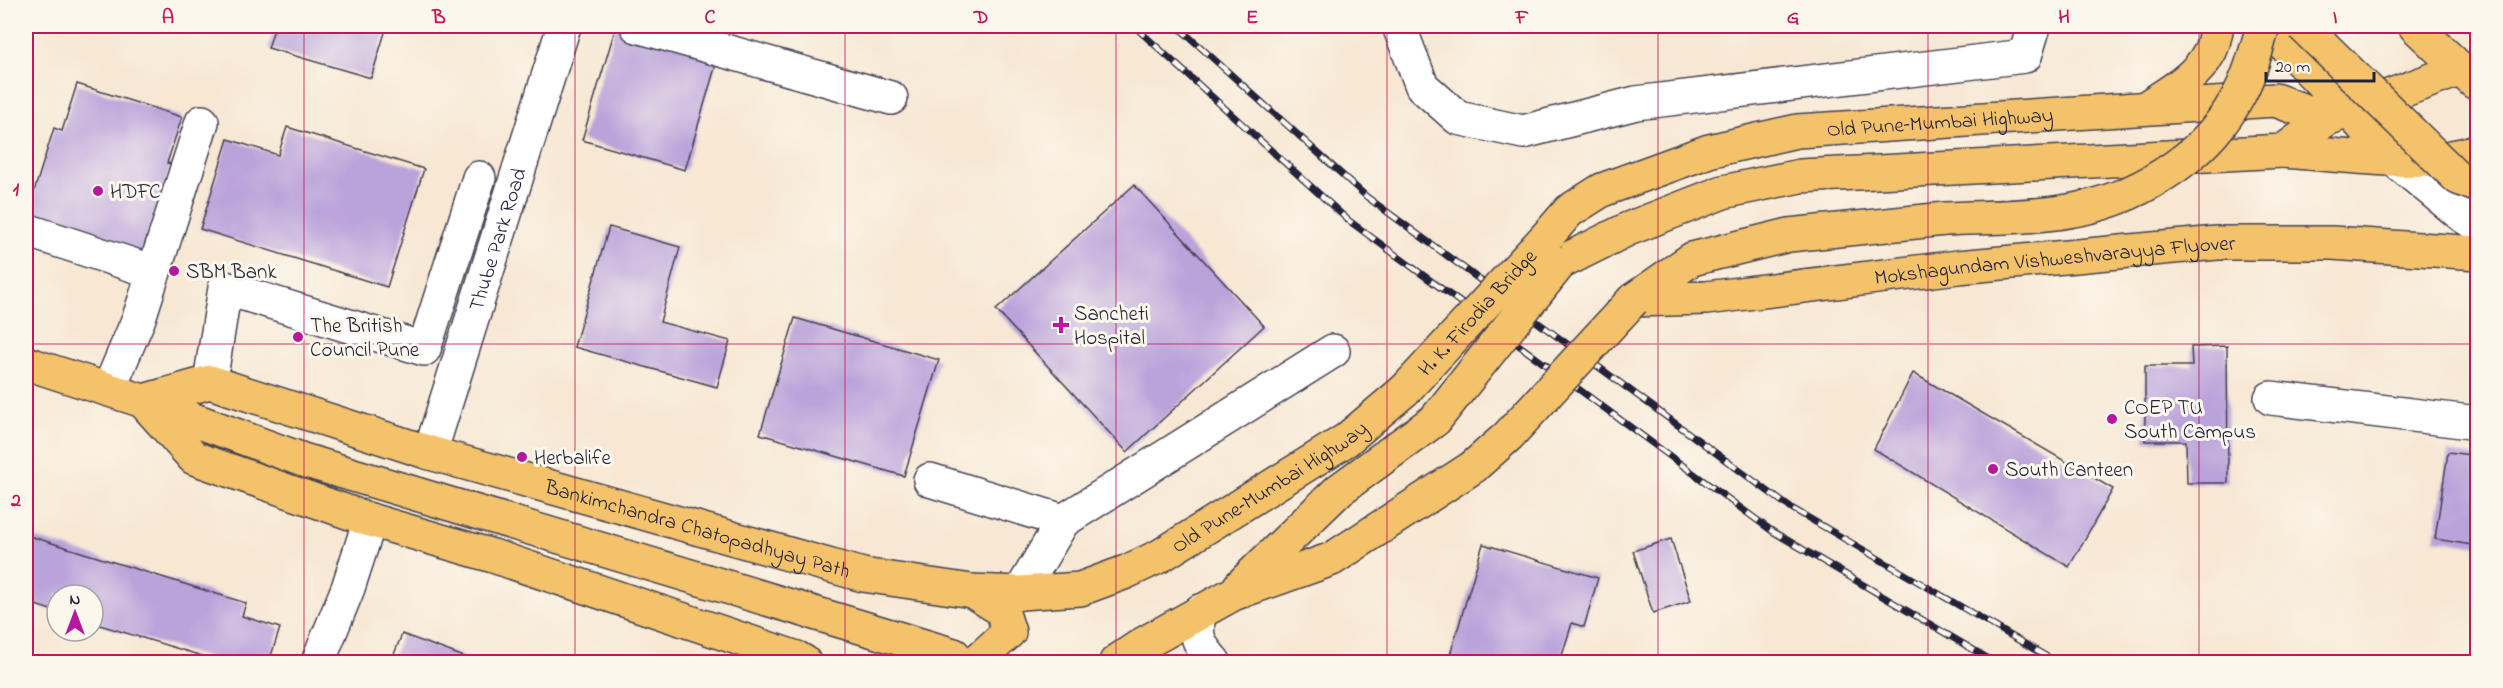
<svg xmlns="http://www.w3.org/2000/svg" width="2503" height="688" font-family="'Indie Flower',sans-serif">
<rect width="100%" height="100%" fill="#fbf7ec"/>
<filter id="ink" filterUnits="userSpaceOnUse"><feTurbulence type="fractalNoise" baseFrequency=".0167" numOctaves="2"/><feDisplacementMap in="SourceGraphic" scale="12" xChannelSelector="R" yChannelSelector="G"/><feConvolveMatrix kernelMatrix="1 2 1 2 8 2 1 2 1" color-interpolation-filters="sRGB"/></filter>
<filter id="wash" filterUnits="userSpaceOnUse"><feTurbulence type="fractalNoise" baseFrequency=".008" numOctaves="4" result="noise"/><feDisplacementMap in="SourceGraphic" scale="24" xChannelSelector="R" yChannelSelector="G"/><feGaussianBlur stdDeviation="1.35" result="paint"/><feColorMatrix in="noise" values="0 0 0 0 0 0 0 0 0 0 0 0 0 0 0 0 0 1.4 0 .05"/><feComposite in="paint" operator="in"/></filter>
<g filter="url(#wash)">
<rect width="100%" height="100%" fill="#f7e7d3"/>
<g id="blocks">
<path fill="#baa2da" d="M275,26H387L371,78L268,48Z
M616,26L719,54L685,170L582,140Z
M77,84L182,117L167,163L171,164L141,258L26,217L54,128L62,131Z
M287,127L424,169L387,287L200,229L228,139L278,155Z
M1134,185L1264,326L1127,452L996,310Z
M609,227L680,247L660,322L730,341L717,387L574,347Z
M795,318L939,360L904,476L760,434Z
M2227,346L2228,483H2187L2186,441H2145V366H2192L2191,347Z
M1913,373L2113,489L2069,567L1874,449Z
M2448,452L2478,456V546L2435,539Z
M26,535L246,603L242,616L280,628L269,662H222L93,623V595H57V612L26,602Z
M1671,539L1691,601L1653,613L1633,551Z
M1483,544L1598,578L1584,627L1572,623L1560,662H1448Z
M402,634L478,662H391Z"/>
</g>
</g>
<g filter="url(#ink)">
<use href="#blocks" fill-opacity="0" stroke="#424052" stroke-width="1.5"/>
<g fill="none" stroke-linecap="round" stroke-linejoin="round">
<defs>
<g id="minor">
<path d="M637,26L891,98"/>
<path d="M1399,26L1422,86L1458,118L1523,132L1636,103L2025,56L2034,26"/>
<path d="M2392,158L2463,216L2478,225"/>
<path d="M26,230L154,272"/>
<path d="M210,382L225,288L424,349L479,178"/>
<path d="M109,389L139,318L202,122"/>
<path d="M2271,398L2478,423"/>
<path id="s1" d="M430,453L564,26"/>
<path d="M930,480L1063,521"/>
<path d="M1020,593L1063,521L1333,351"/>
<path d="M1200,611C1194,636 1198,644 1214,662"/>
<path d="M318,662L348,588L370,520"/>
</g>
<path id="major" d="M143,401L303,460L954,655"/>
<g id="highway">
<path d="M2266,26L2350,112L2392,158"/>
<path d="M2415,26L2474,82"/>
<path d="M2145,108C2168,93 2196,78 2209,53C2214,45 2215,34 2217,26"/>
<path d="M2283,151C2332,154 2434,169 2478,150"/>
<path id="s2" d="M1549,234L1569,211L1602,190L1709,151L1797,131L2275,100L2327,119L2461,69"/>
<path d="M1560,263L1628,229L1723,192L1800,176L2283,151L2327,119"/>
<path id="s3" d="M1633,300L1706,298L1958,267L2217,243H2332L2478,253"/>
<path d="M1633,300L1692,259L1789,235L1945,219"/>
<path d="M26,363L143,401L194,458L370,520L493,556L797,658L804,662"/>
<path id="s4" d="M143,401L210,382L430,453L863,575L972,591L1020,593L1080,589L1126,572L1160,556L1346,440L1405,390"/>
<path d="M1240,586L1339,490L1435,420"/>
<path d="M972,591L1002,610L1009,632L976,662"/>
<path d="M1116,662L1143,644L1233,594L1332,559L1473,467"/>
</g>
</defs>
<use href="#minor" stroke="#424052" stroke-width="36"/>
<use href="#major" stroke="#424052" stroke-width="36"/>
<use href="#highway" stroke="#424052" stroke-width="36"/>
<use href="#minor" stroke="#fff" stroke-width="33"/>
<use href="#major" stroke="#f3c26a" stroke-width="33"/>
<use href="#highway" stroke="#f3c26a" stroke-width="33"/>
<defs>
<path id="rail" d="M1134,26L1348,220L1772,531L1994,662
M1177,26L1367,197L1788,506L2056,662"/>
</defs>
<use href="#rail" stroke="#22223b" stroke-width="7"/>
<use href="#rail" stroke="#fbf7ec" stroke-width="4.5" stroke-dasharray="14" stroke-linecap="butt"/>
<defs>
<g id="highway-bridge">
<path d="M2303,26L2458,178L2478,186"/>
<path d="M1945,219C1985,217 2029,218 2068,211C2133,201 2202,160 2235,102C2249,79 2256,51 2263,26"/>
<path id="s5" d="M1405,390L1549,234"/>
<path d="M1435,420L1560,263"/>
<path d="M1473,467L1508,436L1633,300"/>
</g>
</defs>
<use href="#highway-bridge" stroke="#424052" stroke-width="36" stroke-linecap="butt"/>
<use href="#highway-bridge" stroke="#f3c26a" stroke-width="33"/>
</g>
</g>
<path fill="none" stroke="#c2185b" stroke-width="1.5" stroke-opacity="0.55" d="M304,26V662M575,26V662M845,26V662M1116,26V662M1387,26V662M1658,26V662M1928,26V662M2199,26V662M26,344H2478"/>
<g fill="#b5179e" stroke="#fbf7ec" stroke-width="2">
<circle cx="98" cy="191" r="6"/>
<circle cx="174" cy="271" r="6"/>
<path d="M1058 316h6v6h6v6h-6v6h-6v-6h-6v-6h6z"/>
<circle cx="298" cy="337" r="6"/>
<circle cx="2112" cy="419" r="6"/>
<circle cx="522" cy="457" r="6"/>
<circle cx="1993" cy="469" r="6"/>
</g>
<g text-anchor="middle" stroke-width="6" stroke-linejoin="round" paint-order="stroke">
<g font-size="21" fill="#22223b" stroke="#fbf7ec">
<text dy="7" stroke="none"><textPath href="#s2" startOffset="417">Old Pune–Mumbai Highway</textPath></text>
<text dy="7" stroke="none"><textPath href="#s1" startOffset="224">Thube Park Road</textPath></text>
<text dy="7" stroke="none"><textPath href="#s3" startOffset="424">Mokshagundam Vishweshvarayya Flyover</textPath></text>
<text dy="7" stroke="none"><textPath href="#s5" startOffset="106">H. K. Firodia Bridge</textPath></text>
<text dy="7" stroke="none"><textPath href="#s4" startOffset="1185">Old Pune–Mumbai Highway</textPath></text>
<text dy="7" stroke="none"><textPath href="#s4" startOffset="579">Bankimchandra Chatopadhyay Path</textPath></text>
</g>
<g font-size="21" fill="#22223b" stroke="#fbf7ec" text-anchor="start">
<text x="110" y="198">HDFC</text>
<text x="186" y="278">SBM Bank</text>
<text x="1074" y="320">Sancheti<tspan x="1074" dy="24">Hospital</tspan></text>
<text x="310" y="332">The British<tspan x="310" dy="24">Council Pune</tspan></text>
<text x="2124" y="414">COEP TU<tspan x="2124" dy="24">South Campus</tspan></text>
<text x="534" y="464">Herbalife</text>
<text x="2005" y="476">South Canteen</text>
</g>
</g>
<rect width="2503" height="688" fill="none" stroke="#fbf7ec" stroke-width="66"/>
<g transform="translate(75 613)"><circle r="28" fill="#fbf7ec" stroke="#a4a2a5" stroke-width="1.5"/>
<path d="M0-4.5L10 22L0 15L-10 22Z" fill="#b5179e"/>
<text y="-9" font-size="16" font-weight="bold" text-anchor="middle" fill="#22223b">N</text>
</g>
<path d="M2266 72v9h108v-9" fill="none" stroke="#22223b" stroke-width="3"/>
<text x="2275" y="72" font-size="18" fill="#22223b" stroke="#fbf7ec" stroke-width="4.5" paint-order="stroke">20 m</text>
<rect x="33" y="33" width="2437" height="622" fill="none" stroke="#c2185b" stroke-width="2"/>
<g font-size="20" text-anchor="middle" font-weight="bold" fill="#c2185b">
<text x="168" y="23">A</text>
<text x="439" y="23">B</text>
<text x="710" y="23">C</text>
<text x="981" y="23">D</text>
<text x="1252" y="23">E</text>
<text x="1522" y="23">F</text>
<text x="1793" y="23">G</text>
<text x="2064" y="23">H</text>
<text x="2335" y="23">I</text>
<text x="16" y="195">1</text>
<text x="16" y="506">2</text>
</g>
</svg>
